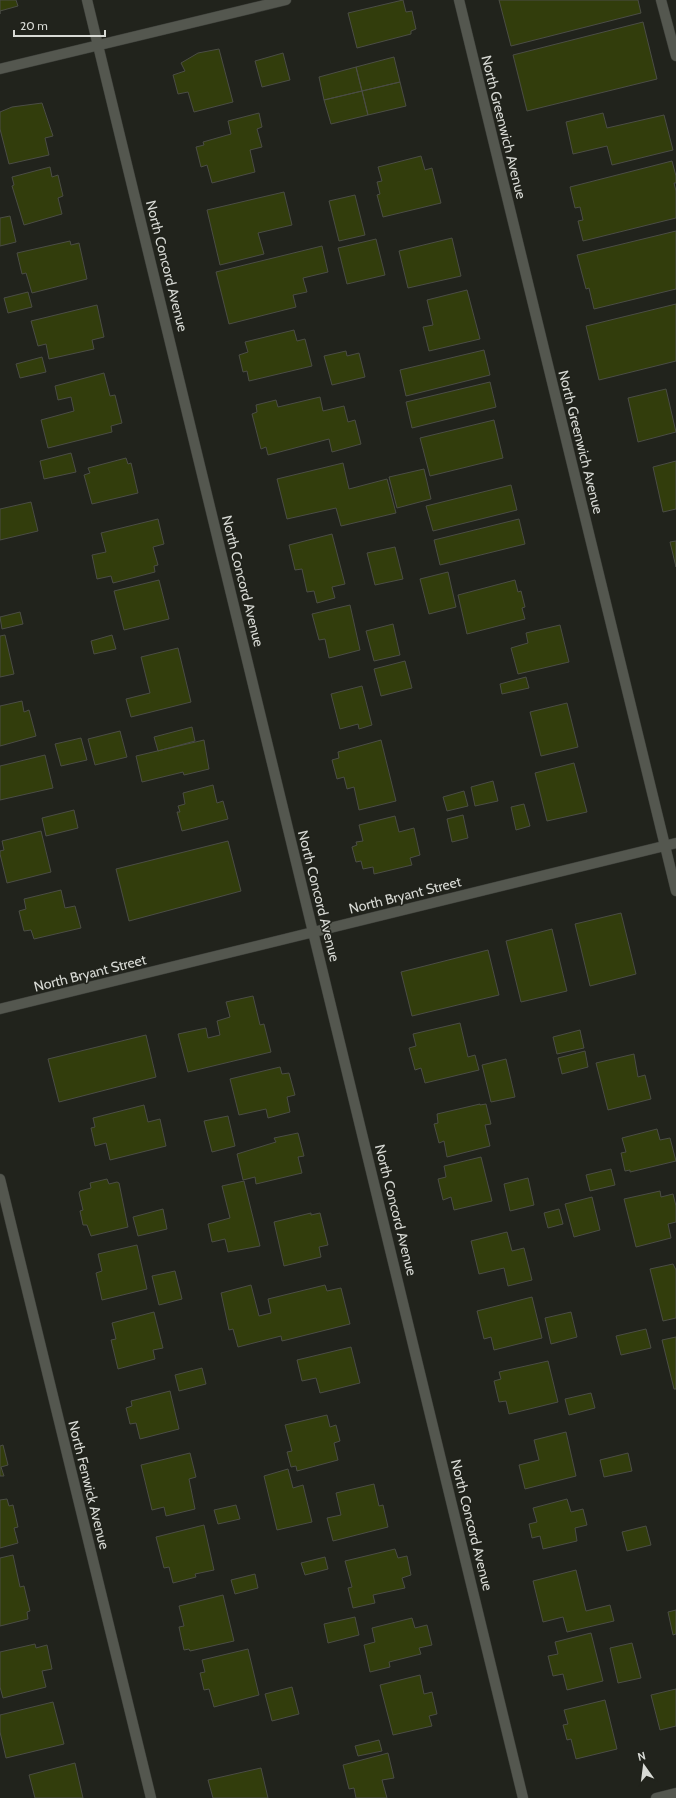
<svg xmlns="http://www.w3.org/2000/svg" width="676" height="1798" font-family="Cabin,sans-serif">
<rect width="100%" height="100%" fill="#21231c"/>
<path fill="#323d0c" stroke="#4b4d45" d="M0,0H16L18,6L0,11V14Z
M403,0L406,12L412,11L416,29L411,31V34L357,48L348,13Z
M499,0H638L641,13L511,46Z
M643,22L657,79L527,111L513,55Z
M219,49L233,102L194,112L188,92L178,94L173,75L185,71L181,63L198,53Z
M283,53L290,80L262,87L255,61Z
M394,57L400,82L362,91L356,67Z
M356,67L362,91L324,100L319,77Z
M400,82L406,106L368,115L362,91Z
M362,91L368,115L331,124L324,100Z
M42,103L53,136L45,138L49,155L9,164L0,129V112L12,107Z
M259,113L262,127L257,129L262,147L250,150L255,172L212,183L207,165L201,167L196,147L204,145L203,142L231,134L228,121Z
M603,113L607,128L664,115L673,150L612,165L607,146L573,154L566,122Z
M421,156L425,170L432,168L441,203L383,217L377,195L380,194L377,182L382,181L378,167Z
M672,161L676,176V183H674L676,191V218L583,241L578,221L583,220L580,207L575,208L570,187Z
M50,167L52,177L58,175L63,196L58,198L62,214L24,225L12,186L14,185L12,177Z
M284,192L292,225L258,233L264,254L220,265L207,210Z
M355,195L365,235L339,241L329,201Z
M10,216L16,242L0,246V218Z
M676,231V289L594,309L589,288L586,289L577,255Z
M452,238L461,276L408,288L399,251Z
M376,239L385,275L347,284L338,248Z
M70,241L71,245L79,243L87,279L32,293L26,273L22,274L17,253Z
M322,246L328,272L303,278L307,292L293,295L296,307L229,324L216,272Z
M467,290L480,339L429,351L423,327L433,325L427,300Z
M28,292L32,307L8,313L4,298Z
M676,304V361L599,380L586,326Z
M97,305L104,337L92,340L94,349L49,359L46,344L38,346L31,321Z
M294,330L297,341L305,339L312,366L249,381L247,371L243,372L239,355L248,352L245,342Z
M484,350L490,375L406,396L400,370Z
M346,351L347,356L359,353L365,377L332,385L324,356Z
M42,357L46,372L20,378L16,364Z
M104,373L110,396L115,395L122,423L111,426L112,432L48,448L41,420L74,411L71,397L58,400L55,386Z
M490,382L496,407L412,428L406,402Z
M666,389L676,432L638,442L628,398Z
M320,397L323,411L344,406L348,422L355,420L361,444L332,452L329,439L268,455L266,447L261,449L252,414L257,412L256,405L276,400L278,407Z
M494,420L503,458L430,476L420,438Z
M71,453L76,472L44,479L40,461Z
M126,458L128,464L131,463L138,493L92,504L84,475L90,473L88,468Z
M676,461V509L663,512L653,467Z
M343,463L349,489L387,479L396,513L341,526L336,508L287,519L277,479Z
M424,469L431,499L397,508L389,477Z
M511,485L517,510L433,531L426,506Z
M31,502L38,531L0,540V509Z
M158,519L164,544L153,547L158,565L154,566L155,572L113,583L111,576L97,579L92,555L106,552L101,533Z
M519,519L525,544L440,565L434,540Z
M332,534L345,584L332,587L335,598L317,603L314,591L307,592L302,569L295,570L289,545Z
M676,541V567L670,542Z
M395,547L403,579L375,585L367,553Z
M448,572L456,607L429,614L420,579Z
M159,580L169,619L124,630L114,591Z
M515,580L518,592L521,591L525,607L522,608L525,619L467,634L458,595Z
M350,605L360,650L329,658L325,639L319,640L312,614Z
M20,612L23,624L2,629L0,617Z
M393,624L400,655L374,661L366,631Z
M560,625L569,662L518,674L511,648L528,643L526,633Z
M5,635L14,674L0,677V636Z
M112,635L116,649L94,654L91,641Z
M178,648L191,702L131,717L126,699L150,693L141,657Z
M405,661L412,688L381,696L374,669Z
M526,677L529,688L502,694L500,684Z
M362,686L372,725L359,729L358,724L340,729L331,694Z
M22,701L24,712L29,710L36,736L0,746V706Z
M567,703L578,747L541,756L530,712Z
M192,727L195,741L158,751L154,737Z
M120,731L127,757L95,765L88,739Z
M81,738L87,760L61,766L55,744Z
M204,740L209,769L184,775L183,772L142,782L136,756Z
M381,740L396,801L359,810L354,787L347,789L344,777L337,779L332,760L339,758L338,752Z
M45,755L53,788L0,800V766Z
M574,763L587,812L547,821L535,773Z
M493,781L498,801L475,806L471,787Z
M213,785L217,803L223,801L228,819L182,831L177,812H180L178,806L185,804L183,793Z
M464,791L468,806L447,811L443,797Z
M524,804L530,826L516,830L511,807Z
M74,810L78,828L46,836L42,818Z
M463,815L468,838L452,842L447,819Z
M395,816L399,832L414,828L420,855L410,858L412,865L374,874L373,867L363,869L361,861L356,862L352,847L357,845L356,842L363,841L359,825Z
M41,831L51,872L7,883L0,854V851L4,850L2,841Z
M228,841L241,891L129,921L116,869Z
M61,890L65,908L75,906L81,928L34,939L31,930L24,931L19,911L26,909L24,899Z
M621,913L636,974L590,986L575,924Z
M552,929L567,991L521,1002L506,941Z
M488,950L499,995L412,1016L401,972Z
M253,996L260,1025L264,1024L271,1052L188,1072L178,1034L206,1028L208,1038L220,1035L217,1021L230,1017L226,1002Z
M460,1023L468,1057L475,1055L479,1070L425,1083L421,1068L415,1070L409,1048L416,1046L413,1034Z
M580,1030L584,1048L557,1054L553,1037Z
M146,1035L156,1077L59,1102L48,1059Z
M585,1051L588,1067L562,1074L558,1058Z
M634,1054L638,1077L645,1075L651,1099L608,1110L596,1063Z
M506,1059L515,1097L491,1102L482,1065Z
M280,1067L282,1074L289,1073L295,1095L287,1097L290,1112L268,1118L266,1109L239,1115L230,1079Z
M480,1104V1105L486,1104L491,1124L485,1125L490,1146L447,1157L444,1141L439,1143L434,1124L438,1123L437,1114Z
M144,1105L148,1122L160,1119L166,1146L110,1160L106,1143L95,1146L91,1128L95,1127L93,1118Z
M228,1116L235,1146L212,1152L204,1121Z
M657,1129L660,1140L670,1138L676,1161L630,1172V1170L625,1171L621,1153L626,1152L622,1138Z
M298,1133L304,1156L298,1157L302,1173L256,1184L255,1177L243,1180L237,1154L276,1142L274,1138Z
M481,1157L492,1201L454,1210L451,1197L443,1200L438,1179L446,1177L444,1166Z
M611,1169L615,1185L590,1191L586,1175Z
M528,1178L534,1205L510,1211L504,1184Z
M107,1179L109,1184L117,1182L119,1183L128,1227L91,1236L87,1225H83L80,1211L83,1210L79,1193L80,1191L91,1188L90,1183Z
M244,1181L260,1246L228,1252L225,1239L212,1242L208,1224L230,1218L222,1186Z
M660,1191L661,1197L673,1194L676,1206V1222L668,1224L671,1238L636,1247L624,1199Z
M592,1197L600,1230L574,1237L565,1204Z
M163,1209L167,1229L138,1236L133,1217Z
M559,1209L563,1224L548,1228L544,1213Z
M311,1213V1215L320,1213L328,1245L319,1247L321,1257L284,1266L274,1222Z
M507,1232L512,1251L524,1248L532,1280L508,1286L504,1268L479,1274L471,1241Z
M137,1245L147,1289L102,1300L96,1273L102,1271L98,1254Z
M673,1264L676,1270V1318L663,1321L650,1269Z
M175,1271L182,1299L159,1305L152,1276Z
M251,1285L259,1316L271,1313L268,1299L325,1285L327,1291L341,1288L350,1324L282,1341L281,1336L238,1347L233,1329L229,1330L221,1293Z
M532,1297L542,1338L494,1350L491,1337L484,1339L477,1311Z
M154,1312L163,1348L153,1350L155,1359L118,1369L111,1340L116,1339L112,1323Z
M571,1312L577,1337L551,1344L545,1318Z
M646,1329L651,1348L621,1355L616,1336Z
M676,1337V1389H674L662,1340Z
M351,1347L360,1383L320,1393L316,1378L302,1381L297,1360Z
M548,1361L558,1402L509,1414L506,1401L499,1402L494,1381L501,1379L499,1372Z
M202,1368L206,1384L179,1391L175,1375Z
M170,1391L179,1429L140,1439L136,1423L130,1424L126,1408L132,1406L131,1401Z
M591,1393L595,1408L569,1415L565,1399Z
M327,1415L330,1427L336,1425L340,1441L334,1443L338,1460L297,1471L296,1466L291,1467L287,1452L292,1451L285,1425Z
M566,1432L576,1476L525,1489L519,1465L539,1460L534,1440Z
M3,1445L8,1465L1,1467L4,1476H0V1446Z
M190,1453L196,1477L189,1479L195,1509L166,1516L164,1507L152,1510L141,1465Z
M628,1453L632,1471L604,1477L600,1460Z
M288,1469L293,1488L303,1485L312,1522L277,1530L264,1476Z
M374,1484L379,1506L383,1505L388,1527L333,1541L327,1518L341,1515L336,1493Z
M7,1499L9,1506L13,1505L18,1527L14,1528L18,1543L0,1548V1500Z
M567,1499L571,1512L583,1509L587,1525L575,1528L577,1541L543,1549L540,1536L532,1538L529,1524L537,1522L533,1508Z
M236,1505L240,1519L218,1524L214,1510Z
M204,1525L214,1570L195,1574L196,1577L173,1583L169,1567L164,1568L156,1537Z
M646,1526L651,1545L627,1551L622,1532Z
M395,1549L398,1558L407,1556L411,1575L402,1578L405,1588L373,1595L375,1603L353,1608L348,1588L352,1587L345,1561Z
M13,1555L20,1587L24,1586L30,1611L27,1612L28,1619L0,1626V1558Z
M325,1557L328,1569L305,1575L301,1563Z
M576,1570L586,1611L610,1605L614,1621L567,1632L563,1617L543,1622L533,1581Z
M255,1574L258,1588L235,1594L231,1580Z
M223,1595L234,1641L190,1651L189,1649L184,1650L179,1627L184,1626L179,1606Z
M676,1610V1634L673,1635L668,1612Z
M355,1617L359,1635L328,1643L324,1624Z
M412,1618L415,1628L427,1625L432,1645L419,1648L421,1654L389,1662L390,1667L370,1672L364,1645L375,1642L372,1628Z
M591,1633L603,1681L567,1690L563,1674L553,1676L548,1656L558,1654L555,1642Z
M632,1643L641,1678L618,1683L610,1648Z
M35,1644L36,1648L47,1645L52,1669L42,1671L46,1687L3,1698L0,1687V1652Z
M248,1649L259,1695L214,1707L209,1689L204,1690L200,1673L205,1672L202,1660Z
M420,1675L424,1694L432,1692L437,1714L429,1716L432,1726L393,1735L380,1685Z
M292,1687L299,1714L272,1721L265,1694Z
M676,1689V1726L660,1730L651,1695Z
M605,1700L617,1749L576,1759L571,1739L567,1740L563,1725L568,1724L564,1710Z
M53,1702L64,1744L6,1758L0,1732V1715Z
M379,1740L382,1751L358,1756L355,1746Z
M388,1753L394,1778L382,1780L387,1798H356L354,1788L349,1789L343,1765Z
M75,1763L83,1798H35L29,1775Z
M261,1768L268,1798H213L208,1780Z"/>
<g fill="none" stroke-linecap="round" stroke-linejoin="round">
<defs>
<path id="minor" d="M87,0L523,1798
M459,0L676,891
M661,0L676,56
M0,69L286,0
M0,1009L676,843
M0,1179L151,1798
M656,1798L676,1793"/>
</defs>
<use href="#minor" stroke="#3b3d38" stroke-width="11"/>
<use href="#minor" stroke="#54574f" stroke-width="10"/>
</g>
<g text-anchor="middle" stroke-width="3" stroke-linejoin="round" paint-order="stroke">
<g font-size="14" fill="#d8dad5" stroke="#21231c">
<text transform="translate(504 127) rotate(76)" y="5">North Greenwich Avenue</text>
<text transform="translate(167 266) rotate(76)" y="5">North Concord Avenue</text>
<text transform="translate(581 442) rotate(76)" y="5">North Greenwich Avenue</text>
<text transform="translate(243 581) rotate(76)" y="5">North Concord Avenue</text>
<text transform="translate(405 895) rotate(-14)" y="5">North Bryant Street</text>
<text transform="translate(319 896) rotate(76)" y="5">North Concord Avenue</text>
<text transform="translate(90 973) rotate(-14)" y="5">North Bryant Street</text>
<text transform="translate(396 1210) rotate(76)" y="5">North Concord Avenue</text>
<text transform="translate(89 1485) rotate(76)" y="5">North Fenwick Avenue</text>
<text transform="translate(472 1525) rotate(76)" y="5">North Concord Avenue</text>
</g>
</g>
<g transform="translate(644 1766) rotate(346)" stroke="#21231c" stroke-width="3" paint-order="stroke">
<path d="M0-3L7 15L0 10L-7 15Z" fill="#d8dad5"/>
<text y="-6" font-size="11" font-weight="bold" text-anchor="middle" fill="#d8dad5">N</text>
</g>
<path d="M14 30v6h91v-6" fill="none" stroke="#d8dad5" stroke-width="2"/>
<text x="20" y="30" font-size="12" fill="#d8dad5" stroke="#21231c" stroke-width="3" paint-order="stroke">20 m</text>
</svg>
